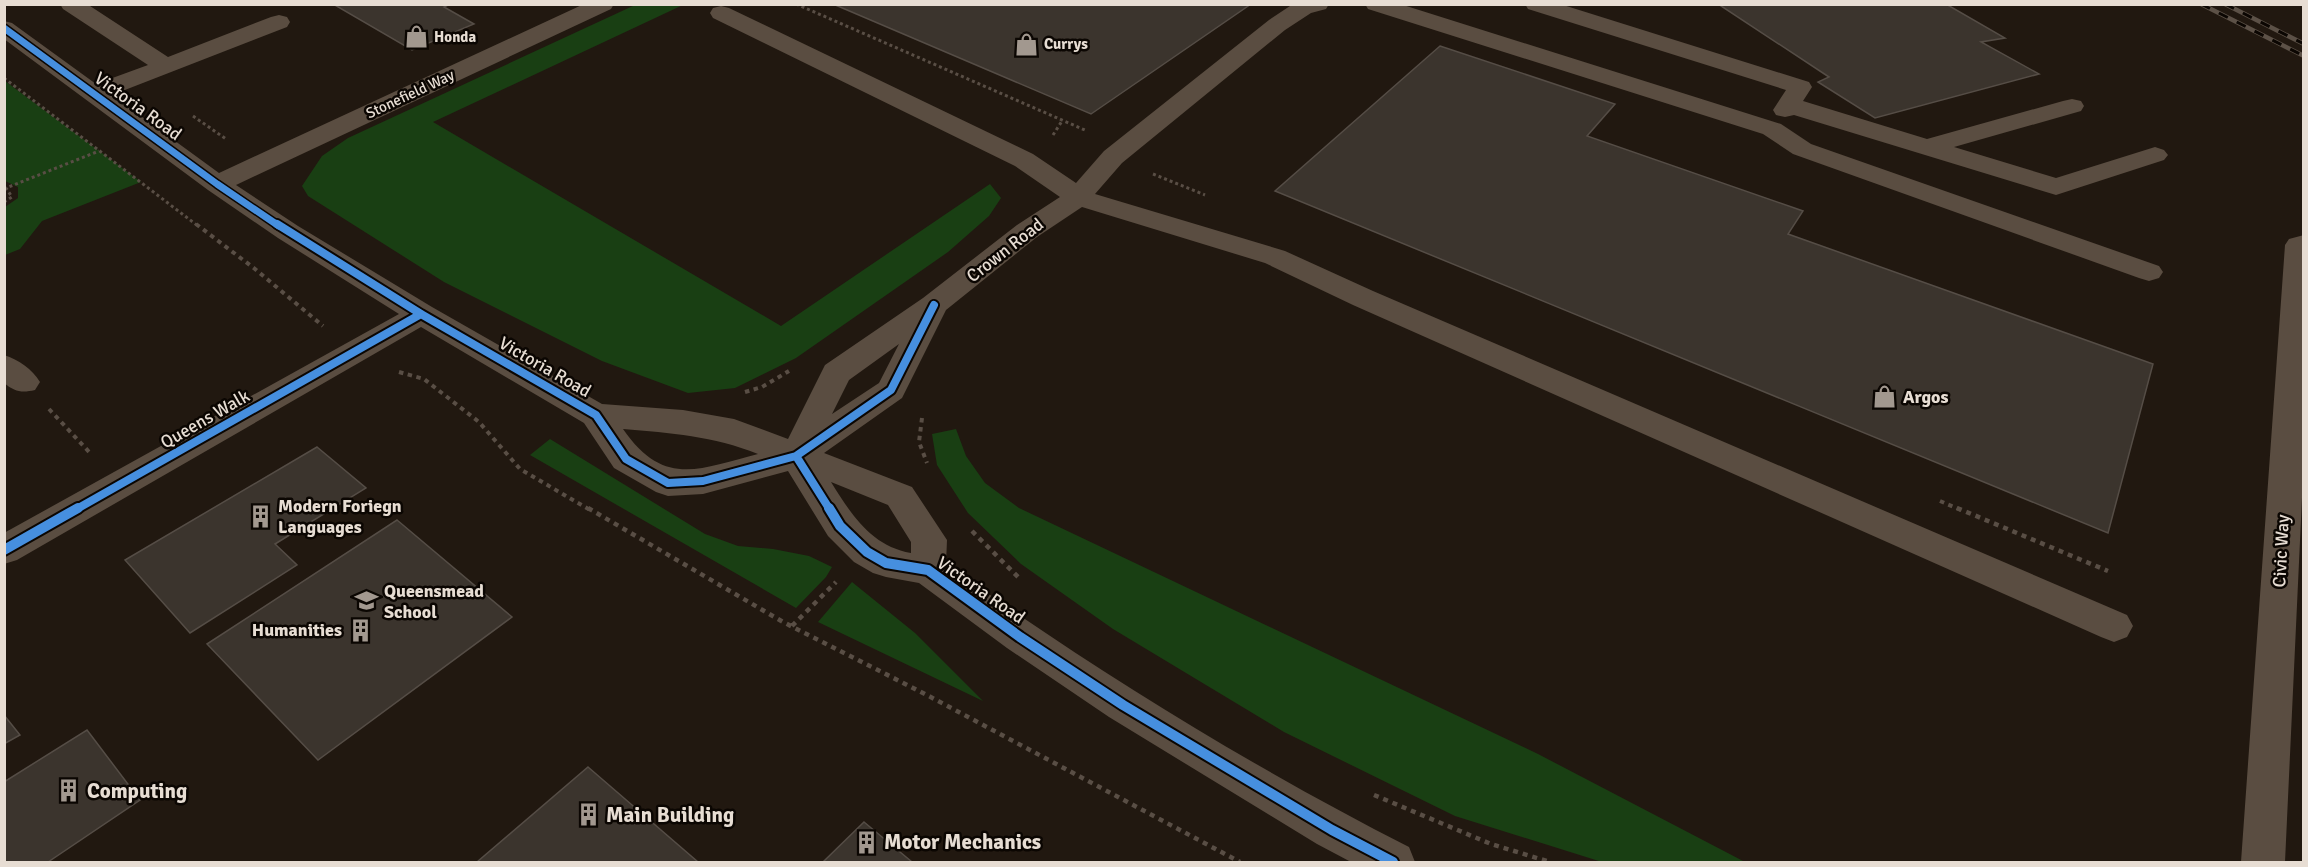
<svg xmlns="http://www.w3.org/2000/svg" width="2308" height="867" font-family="Signika,sans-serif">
<rect width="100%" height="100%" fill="#211810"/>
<path fill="#193f13" d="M685,4L433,122L781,326L990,184L1001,198L989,216L948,252L796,358L735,388L688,393L602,361L444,282L308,196L302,186L322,156L348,138L635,5Z
M5,81L141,182L42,221L20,249L5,255V207L18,198V187L5,181Z
M956,429L966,456L985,483L1019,508L1538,754L1745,862H1602L1455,816L1284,732L1113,629L1021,564L968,513L937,465L932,434Z
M550,439L705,534L738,546L773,549L809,556L832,567L826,577L796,608L530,455Z
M852,582L915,633L983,701L818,622Z"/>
<path fill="#3b342d" stroke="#554d46" stroke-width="1.5" d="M333,4H450L444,7L474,24L412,50Z
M833,4H1251L1091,114Z
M1718,4H1946L2005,38L1981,42L2039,74L1875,118L1818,82L1829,77Z
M1440,46L1615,104L1587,136L1803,211L1788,234L2153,364L2108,533L1275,191Z
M317,447L366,488L275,544L297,565L190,633L125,560Z
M397,520L512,617L318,760L207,644Z
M4,715L20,735L4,744Z
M87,730L140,800L48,862H4V782Z
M588,767L698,862H477Z
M864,822L912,862H823Z"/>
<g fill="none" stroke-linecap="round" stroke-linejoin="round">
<path stroke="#594e45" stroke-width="3" stroke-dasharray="3 3" stroke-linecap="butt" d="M796,4L1087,131
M4,78L198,226
M193,116L226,139
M1053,135L1062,121
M1153,174L1205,195
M4,202L12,197L6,188L99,151"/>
<path stroke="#594e45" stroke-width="4" stroke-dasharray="4.5 4.5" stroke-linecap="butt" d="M196,224L255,269L323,326
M399,372L424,379L479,422L520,469L590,510
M745,392L762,387L789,371
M49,409L91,454
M922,418L919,442L927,463
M1940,501L1961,510"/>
<path stroke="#594e45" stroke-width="4.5" stroke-dasharray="5 5" stroke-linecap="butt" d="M588,508L783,622L925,694L1240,862
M1957,508L2108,571
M972,531L1020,579
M792,626L836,582
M1374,795L1491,844L1550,862"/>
<path fill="#5a4d41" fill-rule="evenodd" d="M60,4H87L168,57L271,17L279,15L287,17L290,22L287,27L112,95L219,173L584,4H614L611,9L236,185L298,226L432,307L602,404L683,410L734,419L788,439L825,365L923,298L1017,225L1060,197L1015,166L713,18L710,13L713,8L721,6L729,8L1033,154L1076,183L1104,151L1269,20L1293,4H1329L1326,9L1311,13L1285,30L1122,163L1095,194L1285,251L1373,291L2127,615L2133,626L2127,637L2114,642L2101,637L1353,305L1265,263L1082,207L1037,237L946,310L902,398L824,453L912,487L947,540L946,564C1093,669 1248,765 1409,847L1415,862H1351L1317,844L1109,717L1007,648L919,583L886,577L873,573L854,562L828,536L788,471L703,494L668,496L656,492L614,468L584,423L421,327L17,560L4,564V533L399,314L278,238L208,190L4,39V21L12,23L96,84L148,65L63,9ZM899,344L879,383L832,414L849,380ZM623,429C671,433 713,436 758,454C699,469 664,488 623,429ZM831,482L888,505L911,542V553C871,546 851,514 831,482Z
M1365,4H1400L1781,124L1811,144L2159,266L2163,272L2159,278L2149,281L2139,278L1793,154L1763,134L1368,9Z
M1525,4H1560L1809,82L1812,87L1803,101L1927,139L2063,101L2072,99L2081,101L2084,106L2081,111L1954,147L2056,178L2155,147L2164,150L2168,155L2164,160L2056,195L1794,115L1785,117L1776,115L1773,110L1786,90L1528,9Z
M2304,235V455L2285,862H2241L2285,245L2289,239Z
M4,355C19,360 32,369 40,382L35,390C22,393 15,392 4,383Z"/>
<defs>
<path id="rail" d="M2201,4L2304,56
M2225,4L2304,44"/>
</defs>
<use href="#rail" stroke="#5c5147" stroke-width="4.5"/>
<use href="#rail" stroke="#0b0602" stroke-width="3" stroke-dasharray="10" stroke-linecap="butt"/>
<defs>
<path id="cycleway-far2" d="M4,28L217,184L279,226"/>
<path id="cycleway-far1" d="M277,224L421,314L596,415L626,459L668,483L703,481L796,456L891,390L934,305
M796,456L830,510
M75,510L421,314"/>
<path id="cycleway" d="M829,508L840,526L867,552L886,563L928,570L1020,637L1123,705L1332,830L1393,862
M4,550L78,508"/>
</defs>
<use href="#cycleway-far2" stroke="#0b0602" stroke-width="10"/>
<use href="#cycleway-far1" stroke="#0b0602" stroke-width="12"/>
<use href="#cycleway" stroke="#0b0602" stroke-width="14"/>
<use href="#cycleway-far2" stroke="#468fdf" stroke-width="7"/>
<use href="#cycleway-far1" stroke="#468fdf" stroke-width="8"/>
<use href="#cycleway" stroke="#468fdf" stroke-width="10"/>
</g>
<defs>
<symbol id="shop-bare" viewBox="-9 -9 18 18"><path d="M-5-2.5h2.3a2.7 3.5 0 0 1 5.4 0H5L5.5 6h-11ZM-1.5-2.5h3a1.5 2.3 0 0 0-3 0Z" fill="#a2988f" stroke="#0b0602" stroke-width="2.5" paint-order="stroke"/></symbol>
<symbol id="building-bare" viewBox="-9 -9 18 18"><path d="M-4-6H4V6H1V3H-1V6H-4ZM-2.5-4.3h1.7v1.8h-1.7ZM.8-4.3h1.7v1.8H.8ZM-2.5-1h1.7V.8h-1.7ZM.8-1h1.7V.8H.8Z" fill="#a2988f" stroke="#0b0602" stroke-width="2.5" paint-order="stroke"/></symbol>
<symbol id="school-bare" viewBox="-9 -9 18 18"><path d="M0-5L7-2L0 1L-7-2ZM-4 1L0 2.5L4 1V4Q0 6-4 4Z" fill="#a2988f" stroke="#0b0602" stroke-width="2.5" paint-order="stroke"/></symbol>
</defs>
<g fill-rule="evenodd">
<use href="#shop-bare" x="400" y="20" width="33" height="33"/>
<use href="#shop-bare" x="1010" y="28" width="33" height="33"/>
<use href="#shop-bare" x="1868" y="380" width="33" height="33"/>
<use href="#building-bare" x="244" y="500" width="33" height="33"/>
<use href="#school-bare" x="350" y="584" width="33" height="33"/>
<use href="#building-bare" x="344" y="614" width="33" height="33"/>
<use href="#building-bare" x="52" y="774" width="33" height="33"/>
<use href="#building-bare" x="572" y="798" width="33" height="33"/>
<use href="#building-bare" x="850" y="826" width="33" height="33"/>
</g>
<g text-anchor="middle" stroke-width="5" stroke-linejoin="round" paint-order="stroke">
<g font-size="15" font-weight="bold" fill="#e7ddd3" stroke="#0b0602" text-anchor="start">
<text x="434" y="42">Honda</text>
<text x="1044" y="49">Currys</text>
</g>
<g font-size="15" fill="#e7ddd3" stroke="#0b0602">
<text transform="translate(410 94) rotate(-25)" y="5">Stonefield Way</text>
</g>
<g font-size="18" fill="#e7ddd3" stroke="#0b0602">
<text transform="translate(138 106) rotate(36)" y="6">Victoria Road</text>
<text transform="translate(1005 250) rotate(-38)" y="6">Crown Road</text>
<text transform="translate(545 367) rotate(30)" y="6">Victoria Road</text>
<text transform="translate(205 419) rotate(-30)" y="6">Queens Walk</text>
<text transform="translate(2281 551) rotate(-87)" y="6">Civic Way</text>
<text transform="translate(981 590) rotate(35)" y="6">Victoria Road</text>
</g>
<g font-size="18" font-weight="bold" fill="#e7ddd3" stroke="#0b0602" text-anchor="start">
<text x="1903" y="403">Argos</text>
<text x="278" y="512">Modern Foriegn<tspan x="278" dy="21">Languages</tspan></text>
<text x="384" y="597">Queensmead<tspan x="384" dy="21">School</tspan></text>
<text x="342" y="636" text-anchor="end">Humanities</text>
</g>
<g font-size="21" font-weight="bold" fill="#e7ddd3" stroke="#0b0602" text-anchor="start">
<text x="87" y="798">Computing</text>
<text x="606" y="822">Main Building</text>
<text x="884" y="849">Motor Mechanics</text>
</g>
</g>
<rect width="2308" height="867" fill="none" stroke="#e7ddd3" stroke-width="12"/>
</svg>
